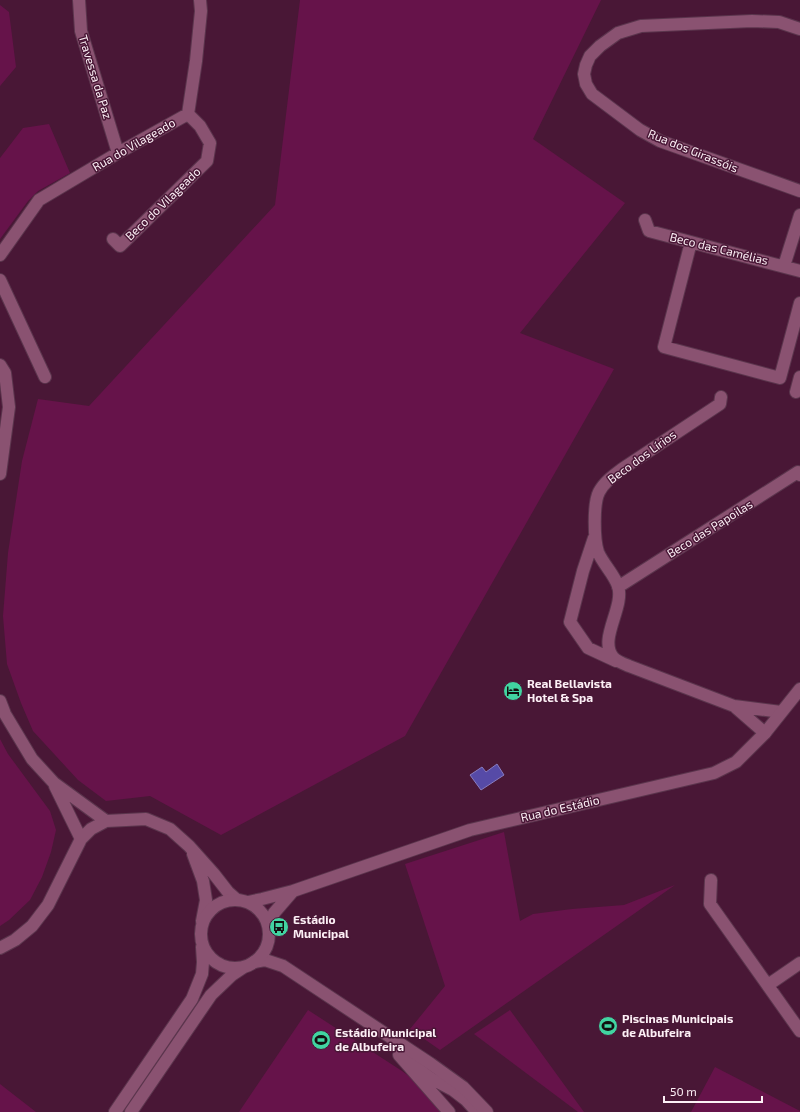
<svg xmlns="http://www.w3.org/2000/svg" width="800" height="1112" font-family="'Exo 2',sans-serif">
<rect width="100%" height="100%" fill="#491736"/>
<path fill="#66134a" d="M300,0H601L533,139L625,203L520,333L614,369L405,736L221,835L150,796L106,801L78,780L33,731L21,703L7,664L3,616L8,553L22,461L38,399L89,406L275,205Z
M0,5L9,12L16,67L0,86Z
M49,124L70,173L38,191L28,201L0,239V158L23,128Z
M0,739L8,754L50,811L56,830L51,852L42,877L30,900L9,920L0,926Z
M504,832L520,921L533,914L572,909L624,905L675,885L440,1050L410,1029L445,986L405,864Z
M308,1010L402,1071L421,1085L445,1112H239Z
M510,1010L584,1112H578L474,1034Z
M715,1067L800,1111V1112H691Z
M0,1084L36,1112H0Z"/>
<path fill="#564aa7" stroke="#887cbf" d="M497,764L504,775L481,790L470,775L482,767L486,772Z"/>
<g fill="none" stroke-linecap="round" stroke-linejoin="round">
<defs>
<path id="pedestrian" d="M449,1112L399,1055L432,1079L453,1090L466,1100L477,1112"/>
<path id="minor" d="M79,0L81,31L118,153
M800,29L779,22L752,21L641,26L618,33L600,46L590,56L586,65L584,74L586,84L592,94L640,130L660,141L800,191
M645,220L649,231L800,271
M113,239L120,246L207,161L210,143L200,126L188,114
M691,242L664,347L780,378L800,303
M0,255L39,200L118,153L188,114L196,61L201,11L200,0
M784,266L800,215
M0,280L45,377
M0,365L5,373L9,407L0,474
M796,392L800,377
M721,397L720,404L622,469C614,475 604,482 599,492C593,504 594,540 598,552C603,564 614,574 618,586C625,607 598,639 613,657C616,661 624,664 629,666L734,706L781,712
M594,538L583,571L570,622L588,648L616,661
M618,587L798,472L800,475
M0,701L5,714L32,759L54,783L106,821
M734,706L765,733
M55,786L81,839
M193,854L203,881L206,900L202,921
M711,880L710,904L800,1031
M0,948L15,940L32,926L48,905L81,839L91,829L106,821L146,819L170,829L189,846L214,874L228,892L236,899
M254,962L265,960L283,966L431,1064L463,1087L487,1112
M768,985L800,963"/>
<path id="tertiary" d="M201 934a34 34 0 1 1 68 0a34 34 0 1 1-68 0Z
M248,902L262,899L293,891L470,830L714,773L736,762L765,733L800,689
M269,927L274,913L293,891
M115,1112L192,999L202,974L203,962L202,947
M131,1112L211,995L232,975L244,967"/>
</defs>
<use href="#pedestrian" stroke="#5b354d" stroke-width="14"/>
<use href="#minor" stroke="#5b354d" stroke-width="14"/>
<use href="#tertiary" stroke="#5b354d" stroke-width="14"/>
<use href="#pedestrian" stroke="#8a5271" stroke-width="12"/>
<use href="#minor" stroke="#8a5271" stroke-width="12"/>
<use href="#tertiary" stroke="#8a5271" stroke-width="12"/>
</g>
<defs>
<symbol id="hotel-disc" viewBox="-11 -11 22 22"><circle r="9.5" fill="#41d4a1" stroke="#491736"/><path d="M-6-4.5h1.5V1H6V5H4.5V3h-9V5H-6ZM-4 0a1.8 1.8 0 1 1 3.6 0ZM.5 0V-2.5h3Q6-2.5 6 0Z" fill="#111"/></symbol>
<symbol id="bus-disc" viewBox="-11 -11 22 22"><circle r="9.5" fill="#41d4a1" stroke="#491736"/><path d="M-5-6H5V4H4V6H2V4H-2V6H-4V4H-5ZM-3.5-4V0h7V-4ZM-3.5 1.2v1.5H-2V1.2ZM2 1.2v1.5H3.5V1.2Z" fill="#111"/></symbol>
<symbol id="stadium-disc" viewBox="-11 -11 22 22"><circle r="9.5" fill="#41d4a1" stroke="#491736"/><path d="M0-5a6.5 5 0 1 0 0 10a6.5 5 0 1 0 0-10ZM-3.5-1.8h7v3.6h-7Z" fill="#111"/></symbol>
</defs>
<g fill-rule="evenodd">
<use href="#hotel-disc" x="502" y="680" width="22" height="22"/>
<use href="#bus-disc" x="268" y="916" width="22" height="22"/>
<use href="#stadium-disc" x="597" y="1015" width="22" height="22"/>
<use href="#stadium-disc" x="310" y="1029" width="22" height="22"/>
</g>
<g text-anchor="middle" stroke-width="3" stroke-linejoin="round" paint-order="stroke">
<g font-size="12" fill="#fdf0f6" stroke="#491736">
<text transform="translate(95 77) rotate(73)" y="4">Travessa da Paz</text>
<text transform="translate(134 145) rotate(-30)" y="4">Rua do Vilageado</text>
<text transform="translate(693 151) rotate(22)" y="4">Rua dos Girassóis</text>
<text transform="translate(163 204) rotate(-44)" y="4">Beco do Vilageado</text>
<text transform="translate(719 249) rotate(14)" y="4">Beco das Camélias</text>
<text transform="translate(642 457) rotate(-36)" y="4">Beco dos Lírios</text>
<text transform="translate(710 529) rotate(-32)" y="4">Beco das Papoilas</text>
<text transform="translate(560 809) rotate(-13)" y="4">Rua do Estádio</text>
</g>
<g font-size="12" font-weight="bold" fill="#fdf0f6" stroke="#491736" text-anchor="start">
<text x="527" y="688">Real Bellavista<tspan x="527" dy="14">Hotel &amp; Spa</tspan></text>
<text x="293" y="924">Estádio<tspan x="293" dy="14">Municipal</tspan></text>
<text x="622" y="1023">Piscinas Municipais<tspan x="622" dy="14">de Albufeira</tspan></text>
<text x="335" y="1037">Estádio Municipal<tspan x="335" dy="14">de Albufeira</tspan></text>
</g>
</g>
<path d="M664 1096v6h98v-6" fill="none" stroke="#fdf0f6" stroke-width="2"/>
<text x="670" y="1096" font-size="12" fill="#fdf0f6" stroke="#491736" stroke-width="3" paint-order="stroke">50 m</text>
</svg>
